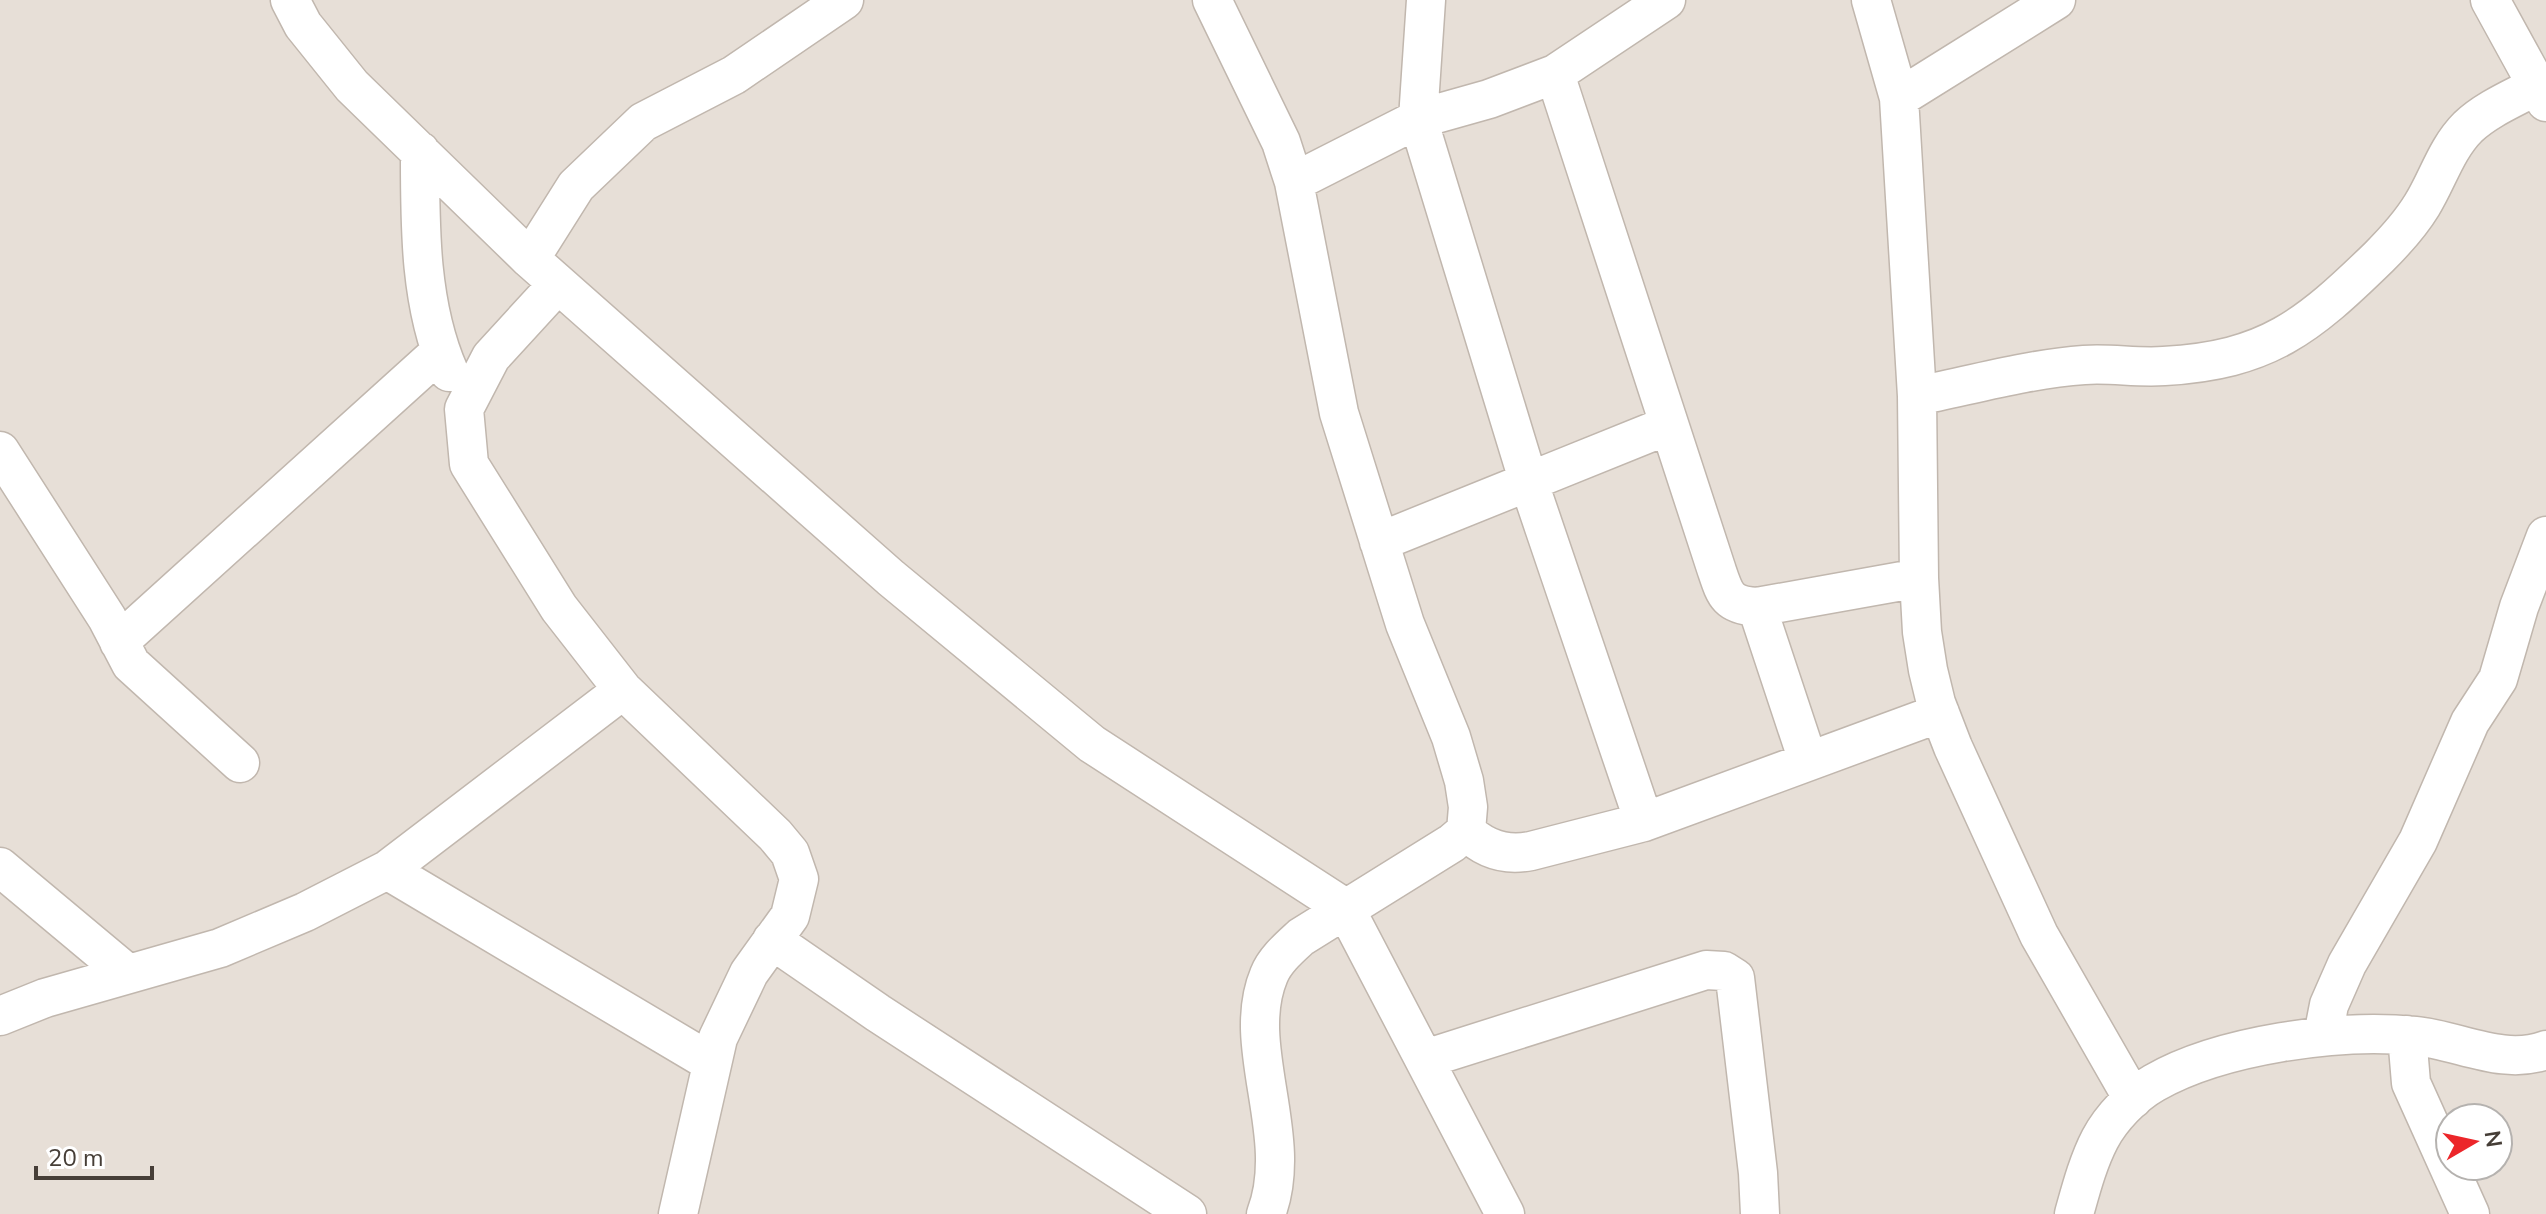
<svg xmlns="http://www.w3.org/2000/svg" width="2546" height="1214" font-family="'Nunito Sans',sans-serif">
<rect width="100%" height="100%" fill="#f3eee8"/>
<path fill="#e7dfd7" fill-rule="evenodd" d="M0,0H2546V1214H0ZM2450,1118H2498V1166H2450Z"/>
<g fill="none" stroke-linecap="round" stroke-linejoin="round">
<defs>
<path id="minor" d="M290,0L303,25L352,86L530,259L891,578L1092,744L1345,908L1505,1214
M1212,0L1281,142L1294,182L1339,413L1405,624L1451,737L1464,781L1468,807L1466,831L1452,843L1301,937C1289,948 1275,960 1269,975C1239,1046 1296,1136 1266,1214
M1426,0L1418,119L1529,483L1644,822
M1871,0L1899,98L1917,396L1919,578L1922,632L1928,670L1936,703L1953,747L2039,935L2133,1099
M2490,0L2546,102
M1555,74L1716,568C1725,595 1727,605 1757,607L1919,578
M1899,98L2056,0
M420,151C420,224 419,304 449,372
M1294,182L1418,119L1489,99L1555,74L1666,0
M530,259L576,186L643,122L734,75L844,0
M557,285L491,357L464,409L469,464L559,608L623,690L775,835L790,853L799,879L790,916L749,973L718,1038L678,1214
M1917,396C1972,385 2028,369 2084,365C2111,363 2137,368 2164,366C2268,360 2307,327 2379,257C2394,242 2411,223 2422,205C2438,179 2446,149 2468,127C2487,109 2514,98 2536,86
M0,451L107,618L131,664L240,763
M1379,542L1669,425
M1757,607L1808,761
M119,642L440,352
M1466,831C1484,849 1506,856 1531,851L1644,822L1940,713
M0,867L128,974
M387,870L712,1063
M772,940L878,1013L1187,1214
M0,1016L45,998L220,948L305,912L387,870L623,690
M2407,1035L2411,1083L2470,1214
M2323,1036L2329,1005L2347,964L2418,841L2470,722L2498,679L2519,607L2546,536
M1425,1059L1706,970L1724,971L1735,978L1758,1173L1760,1214
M2074,1214C2081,1189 2088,1162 2100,1139C2111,1118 2133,1095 2154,1083C2220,1045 2340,1028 2415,1036C2459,1040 2502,1066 2546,1050"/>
</defs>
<use href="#minor" stroke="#c1b7ae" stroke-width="41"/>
<use href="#minor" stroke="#fff" stroke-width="38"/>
</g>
<g transform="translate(2474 1142) rotate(81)"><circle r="38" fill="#ffffff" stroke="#b5b2af" stroke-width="2"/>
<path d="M0-6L14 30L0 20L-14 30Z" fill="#ec262a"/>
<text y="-12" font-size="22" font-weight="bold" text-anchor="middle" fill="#463e37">N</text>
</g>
<path d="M36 1166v12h116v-12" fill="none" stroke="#463e37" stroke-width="4"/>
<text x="48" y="1166" font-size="24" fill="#463e37" stroke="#ffffff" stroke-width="6" paint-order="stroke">20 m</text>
</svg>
